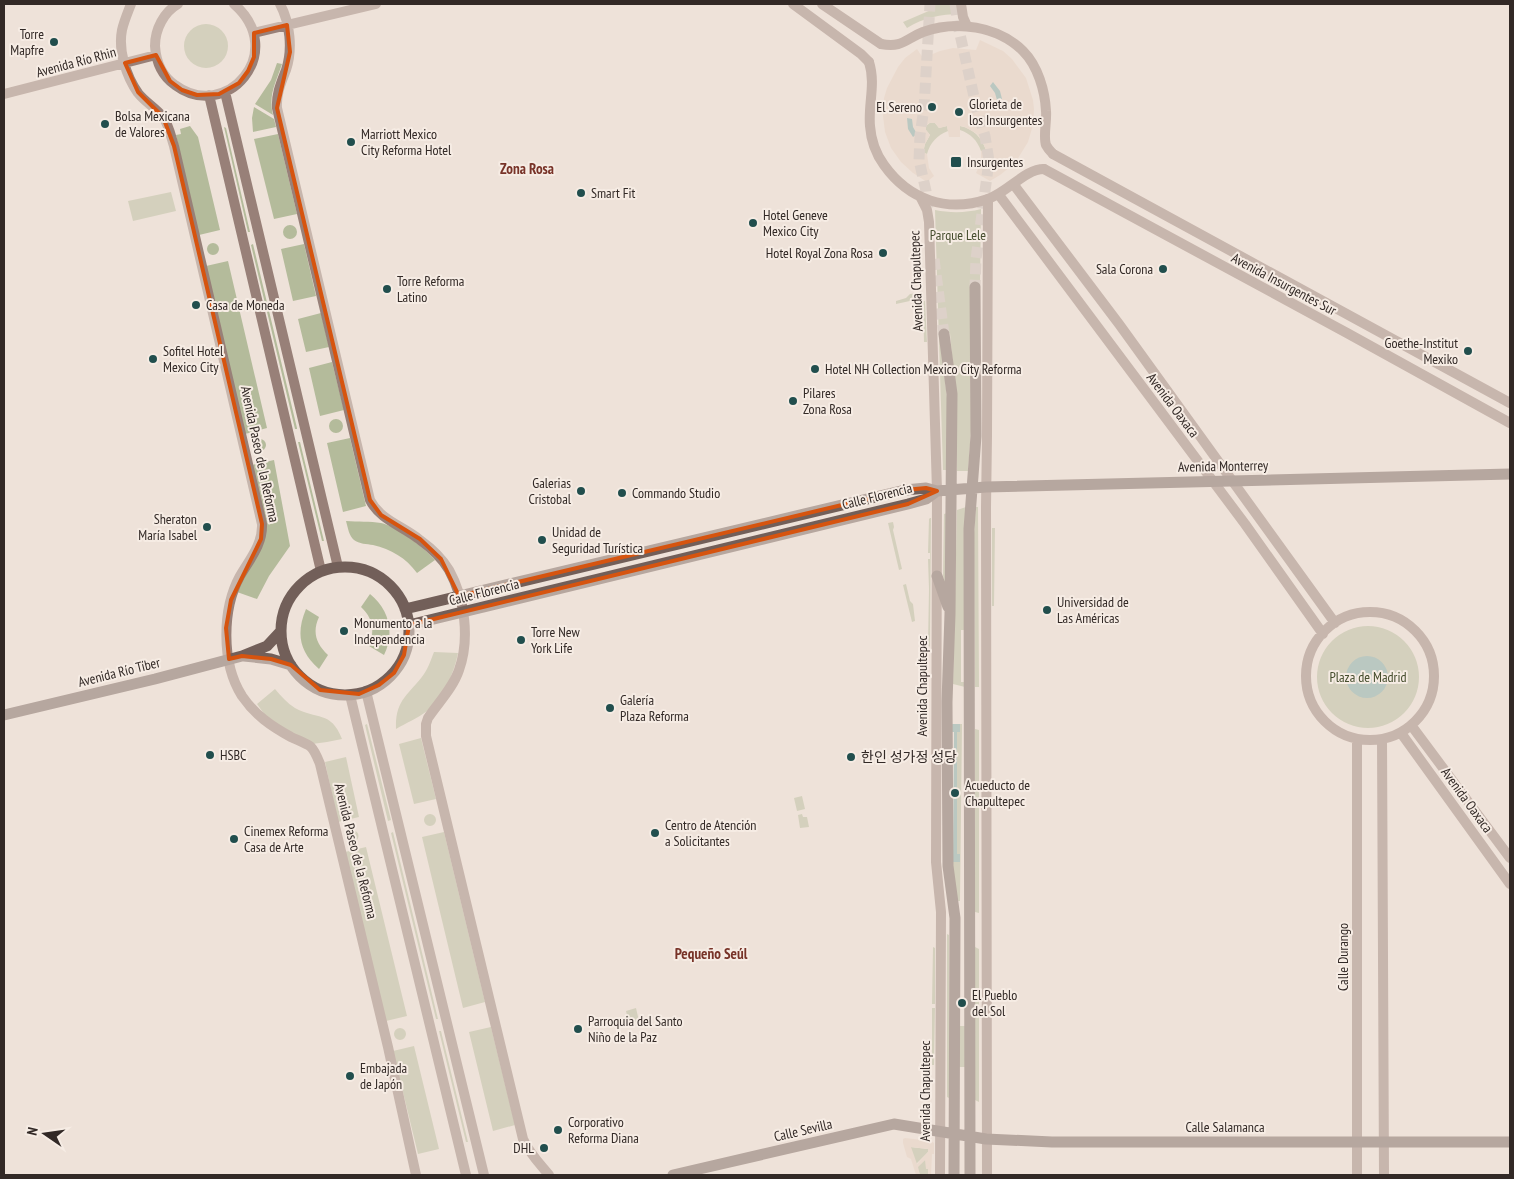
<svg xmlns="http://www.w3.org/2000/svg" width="1514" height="1179" font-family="'PT Sans Narrow','Noto Sans KR',sans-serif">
<rect width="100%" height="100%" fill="#eee2d9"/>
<path fill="#b4bb9b" d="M935,4H943V5L957,4L960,14C941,14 923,18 907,28L903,22L931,10L932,5Z
M184 46a22 22 0 1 1 44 0a22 22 0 1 1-44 0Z
M277,63L282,64C276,83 268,94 273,115L255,104L271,80Z
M254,107L274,119L276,127L253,132L252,118Z
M931,122L935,123L939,128L947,126L948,131C937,135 930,143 927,154L923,153L925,144L930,135L926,130V126Z
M190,126L198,137L220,230L199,235L176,135L181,134L180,129Z
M960,126C974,129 981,137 986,150L981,151C977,140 971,134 960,130Z
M224,127L226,128L250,232H248Z
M278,134L297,214L274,219L254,139Z
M171,192L176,211L133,221L128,201Z
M981,209L980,287L970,286L971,431L968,471H957L956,400L950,333L940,334L947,398V470H943L935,210C950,213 966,213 981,209Z
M283 232a7 7 0 1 1 14 0a7 7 0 1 1-14 0Z
M207 249a6 6 0 1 1 12 0a6 6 0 1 1-12 0Z
M253,244L297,428V429H295L251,245Z
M304,244L316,296L293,301L281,249Z
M228,261L267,428L245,434L206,266Z
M918,293L919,299L896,304V301L906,298L910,294Z
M923,301H925L927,342H924Z
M321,313L329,347L306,352L298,319Z
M332,362L344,410L320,416L309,368Z
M329 426a7 7 0 1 1 14 0a7 7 0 1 1-14 0Z
M350,438L366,506L343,512L327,443Z
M254 445a6 6 0 1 1 12 0a6 6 0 1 1-12 0Z
M298,442H300L324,541H322Z
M274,460L290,546L269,576L257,599L237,592L264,538L252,465Z
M966,507L964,630H961V682H965V687L953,684L957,510Z
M976,507H978L979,687H975L974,533Z
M947,513L945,589L943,576L944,514Z
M930,518H931L930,647L928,645L929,589L928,559H930V553H928L929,519Z
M346,521C358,522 370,521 381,523C396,526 426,549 435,560L417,573C406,558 391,549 373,545C367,544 359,544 354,540C349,536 348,528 346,521Z
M893,522L894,527L893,530L902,569L899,570L888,523Z
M992,528H995L994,606H992Z
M906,584L910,601L913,604L915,621L912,622L903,585Z
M370,594C389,609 395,633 384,655L369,646C375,631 373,618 361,607Z
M306,609L319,617C312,632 316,644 328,655L319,669C299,651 296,633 306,609Z
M1317 677a51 51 0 1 1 102 0a51 51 0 1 1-102 0Z
M434,652L458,653C454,674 443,697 427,711C418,718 406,723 396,729C395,699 409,695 424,674C429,667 431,659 434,652Z
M275,689C281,696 287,703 295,708C316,720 331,710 342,739L327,742L312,744L279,725L265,715L257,704Z
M367,724L391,820L388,821L365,725Z
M960,724H962L960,901H957L952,862H960V854H957V732H960Z
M975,729L979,730V913L975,912Z
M421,738L436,799L414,804L399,744Z
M346,757L359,817L338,822L325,762Z
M802,796L805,809L797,811L794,798Z
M424 820a6 6 0 1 1 12 0a6 6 0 1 1-12 0Z
M802,814L803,817H807L809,827L800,828L798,815Z
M347.5 836a5.5 5.5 0 1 1 11 0a5.5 5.5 0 1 1-11 0Z
M393,832L438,1019H436L391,833Z
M444,832L485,1002L463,1008L422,837Z
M366,847L407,1016L386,1021L345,852Z
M947,934L949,935V1098L947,1097Z
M933,947L935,948V1004H932Z
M975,947L979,949V1102L975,1100Z
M636,1008L639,1021L629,1024L626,1011Z
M932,1008H935L934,1065H932Z
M959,1026H965V1067H959Z
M491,1027L515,1125L493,1131L469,1032Z
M394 1034a6 6 0 1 1 12 0a6 6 0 1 1-12 0Z
M439,1031H441L468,1142H466Z
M414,1046L439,1149L418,1154L393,1051Z
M910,1147L928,1149V1152L916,1164Z
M926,1159V1169H928V1175H920L917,1167Z"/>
<path fill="#e5d1c1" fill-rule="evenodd" d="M980,40L1003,51L1012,59L1026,78L1033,100L1034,109L1033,125L1028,142L1015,163L1000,175L990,181L976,173L981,162V151L986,150L983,143L977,134L965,127L960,126V137H949L947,126L939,128L935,123H929L926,126V130L930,135L925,144L923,152L927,154L929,168L934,176L927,182L913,173L901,162L891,148L885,132L883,116L884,98L887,88L898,67L905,58L917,49L923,58L940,51L953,48L976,50Z
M905,1138L931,1141L934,1143V1175V1154H932L931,1175H928V1169H926L925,1160L918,1167L920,1175H916L911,1159L907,1157L903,1143V1139ZM911,1147L928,1149V1152L917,1164Z"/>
<path fill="#7ba8a5" d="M993,82L1000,91L1002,99L997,100L995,93L990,86Z
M907,118L912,119L913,127L917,134L913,137L908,129Z
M1346 677a21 21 0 1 1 42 0a21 21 0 1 1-42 0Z
M952,724H960V732H957V854H960V862H951L953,856L954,732H952Z"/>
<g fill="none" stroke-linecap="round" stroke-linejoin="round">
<path stroke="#c8bdb5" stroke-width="11" stroke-dasharray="11 5.5" stroke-linecap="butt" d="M955,4L959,30L977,110L985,136L989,161L976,259L975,287
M928,208L926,191L919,160L920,135L924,108L930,4
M934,259L944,334"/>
<path stroke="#988078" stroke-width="10" d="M131,4C128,12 124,21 122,30C118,50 126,76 138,93C145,102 156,108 163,117C169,125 171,137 174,146L262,524C263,544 250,559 240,576C222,609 221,663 242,696C255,715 271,726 291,737C297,740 306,743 311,747C315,751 318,759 320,764L388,1047L416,1175
M178,4C164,12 155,29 155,46C156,61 162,76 175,85C226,123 289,52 234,4
M280,4C290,23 293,49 286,70C281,83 276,94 277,108L370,500C380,520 403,526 420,540C431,548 442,558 449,570C465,599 470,639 459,670C453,688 438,703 428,718L426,724V736L523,1139C529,1153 540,1164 549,1175
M793,4L861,54L869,62
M822,4L881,44
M961,4L963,17L967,26
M254,33L376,4
M225,92L338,567
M4,94L156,55
M209,95L321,571
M1053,154L1510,403
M1044,169L1347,333L1510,423
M1014,185L1119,324L1335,623
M999,195L1245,524L1323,634
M921,198L927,210L929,222L937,491L936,862L941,912L940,1175
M1306 676a64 64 0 1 1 128 0a64 64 0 1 1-128 0Z
M366,691L484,1175
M350,695L466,1175
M1411,725L1510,858
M1401,733L1510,884
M1382,739L1384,1175
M987,1175L986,507L987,436L988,199
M1357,1175V739"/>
<path stroke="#725f59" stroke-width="11" d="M944,334L952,394L950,614L947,702L948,866L955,918L954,1175
M281 631a64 64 0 1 1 128 0a64 64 0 1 1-128 0Z
M937,576L948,607
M405,609L905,490L926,488L937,491L986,487L1510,474
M409,625L908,504L926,499L937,491
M244,656L271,659L291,665
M4,715L155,679L242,656L267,646L281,631
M673,1175L894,1124L986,1139L1052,1142H1510
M970,1175L969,529L976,436L975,287"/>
<path stroke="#988078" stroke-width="10" d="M881,44C903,48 905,39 923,32C956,20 998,26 1023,51C1038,66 1045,91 1046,111C1047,120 1043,137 1046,145C1048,149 1051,152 1053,154
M869,62C876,84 868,104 870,126C871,140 876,154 884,165C909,200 947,213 988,199C1008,192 1025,169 1044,169"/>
</g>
<path d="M0 0H1514V1179H0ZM287,25L290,52L277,108L370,500L381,515L420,539L441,559L459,596L905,490L926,488L937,491L908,504L409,625L404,655L394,673L379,685L359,694L320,690L291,665L271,659L242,656L229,659L226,628L231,600L261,539L262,524L174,146L163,117L138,92L125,63L156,55L170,81L182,90L197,95L219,94L239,83L248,71L254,57V33Z" fill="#eee2d9" fill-opacity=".55" fill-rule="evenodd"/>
<path fill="none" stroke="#d6540f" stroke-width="4" stroke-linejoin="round" d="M287,25L290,52L277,108L370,500L381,515L420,539L441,559L459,596L905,490L926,488L937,491L908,504L409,625L404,655L394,673L379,685L359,694L320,690L291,665L271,659L242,656L229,659L226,628L231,600L261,539L262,524L174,146L163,117L138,92L125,63L156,55L170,81L182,90L197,95L219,94L239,83L248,71L254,57V33Z"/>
<g fill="#214e4d" stroke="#f6ece4" stroke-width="2">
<circle cx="54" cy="42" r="5"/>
<circle cx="932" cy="107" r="5"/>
<circle cx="959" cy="112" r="5"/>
<circle cx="105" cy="124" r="5"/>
<circle cx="351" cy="142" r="5"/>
<rect x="950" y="156" width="12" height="12" rx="2.5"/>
<circle cx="581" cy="193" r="5"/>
<circle cx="753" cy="223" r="5"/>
<circle cx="883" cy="253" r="5"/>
<circle cx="1163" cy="269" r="5"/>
<circle cx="387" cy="289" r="5"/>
<circle cx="196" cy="305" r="5"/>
<circle cx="1468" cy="351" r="5"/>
<circle cx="153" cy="359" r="5"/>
<circle cx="815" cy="369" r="5"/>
<circle cx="793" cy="401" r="5"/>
<circle cx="581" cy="491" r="5"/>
<circle cx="622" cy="493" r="5"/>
<circle cx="207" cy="527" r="5"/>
<circle cx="542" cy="540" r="5"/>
<circle cx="1047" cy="610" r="5"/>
<circle cx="344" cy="631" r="5"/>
<circle cx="521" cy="640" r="5"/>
<circle cx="610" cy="708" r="5"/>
<circle cx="210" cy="755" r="5"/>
<circle cx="851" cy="757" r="5"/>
<circle cx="955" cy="793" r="5"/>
<circle cx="655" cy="833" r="5"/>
<circle cx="234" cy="839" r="5"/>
<circle cx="962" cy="1003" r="5"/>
<circle cx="578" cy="1029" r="5"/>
<circle cx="350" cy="1076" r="5"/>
<circle cx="558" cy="1130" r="5"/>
<circle cx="544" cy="1148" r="5"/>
</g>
<g text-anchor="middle" stroke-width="4" stroke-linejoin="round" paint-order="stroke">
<g font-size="14" fill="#322926" stroke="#f6ece4" text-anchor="start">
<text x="44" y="39" text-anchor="end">Torre<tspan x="44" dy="16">Mapfre</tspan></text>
<text x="969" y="109">Glorieta de<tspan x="969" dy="16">los Insurgentes</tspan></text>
<text x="922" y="112" text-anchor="end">El Sereno</text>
<text x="115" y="121">Bolsa Mexicana<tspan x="115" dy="16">de Valores</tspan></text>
<text x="361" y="139">Marriott Mexico<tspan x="361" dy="16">City Reforma Hotel</tspan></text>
<text x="967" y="167">Insurgentes</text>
<text x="591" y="198">Smart Fit</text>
<text x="763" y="220">Hotel Geneve<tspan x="763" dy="16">Mexico City</tspan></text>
<text x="873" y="258" text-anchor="end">Hotel Royal Zona Rosa</text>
<text x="1153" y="274" text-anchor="end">Sala Corona</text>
<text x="397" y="286">Torre Reforma<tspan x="397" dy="16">Latino</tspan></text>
<text x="206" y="310">Casa de Moneda</text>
<text x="1458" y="348" text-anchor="end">Goethe-Institut<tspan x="1458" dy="16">Mexiko</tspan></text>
<text x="163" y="356">Sofitel Hotel<tspan x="163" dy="16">Mexico City</tspan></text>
<text x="825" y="374">Hotel NH Collection Mexico City Reforma</text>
<text x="803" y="398">Pilares<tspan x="803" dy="16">Zona Rosa</tspan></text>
<text x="571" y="488" text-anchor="end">Galerias<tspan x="571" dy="16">Cristobal</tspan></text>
<text x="632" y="498">Commando Studio</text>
<text x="197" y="524" text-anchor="end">Sheraton<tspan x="197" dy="16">María Isabel</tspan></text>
<text x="552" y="537">Unidad de<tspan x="552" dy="16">Seguridad Turística</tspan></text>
<text x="1057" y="607">Universidad de<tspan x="1057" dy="16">Las Américas</tspan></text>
<text x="354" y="628">Monumento a la<tspan x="354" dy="16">Independencia</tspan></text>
<text x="531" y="637">Torre New<tspan x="531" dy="16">York Life</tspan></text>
<text x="620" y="705">Galería<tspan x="620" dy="16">Plaza Reforma</tspan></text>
<text x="220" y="760">HSBC</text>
<text x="861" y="762">한인 성가정 성당</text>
<text x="965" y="790">Acueducto de<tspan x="965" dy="16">Chapultepec</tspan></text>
<text x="665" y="830">Centro de Atención<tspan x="665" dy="16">a Solicitantes</tspan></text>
<text x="244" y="836">Cinemex Reforma<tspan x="244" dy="16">Casa de Arte</tspan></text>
<text x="972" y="1000">El Pueblo<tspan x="972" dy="16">del Sol</tspan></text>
<text x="588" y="1026">Parroquia del Santo<tspan x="588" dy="16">Niño de la Paz</tspan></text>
<text x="360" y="1073">Embajada<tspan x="360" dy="16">de Japón</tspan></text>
<text x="568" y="1127">Corporativo<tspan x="568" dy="16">Reforma Diana</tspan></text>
<text x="534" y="1153" text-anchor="end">DHL</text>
</g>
<g font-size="14" fill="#322926" stroke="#f6ece4">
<text transform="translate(76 62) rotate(-15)" y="5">Avenida Río Rhin</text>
<text transform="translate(916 281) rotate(-92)" y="5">Avenida Chapultepec</text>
<text transform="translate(1284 284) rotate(28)" y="5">Avenida Insurgentes Sur</text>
<text transform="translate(1173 405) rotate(53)" y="5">Avenida Oaxaca</text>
<text transform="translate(260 454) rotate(78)" y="5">Avenida Paseo de la Reforma</text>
<text transform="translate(1223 466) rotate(-1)" y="5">Avenida Monterrey</text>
<text transform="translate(877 496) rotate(-14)" y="5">Calle Florencia</text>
<text transform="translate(484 592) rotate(-14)" y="5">Calle Florencia</text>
<text transform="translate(119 672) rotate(-14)" y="5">Avenida Río Tíber</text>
<text transform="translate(922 686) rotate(-90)" y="5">Avenida Chapultepec</text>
<text transform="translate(1467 800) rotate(54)" y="5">Avenida Oaxaca</text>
<text transform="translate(356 851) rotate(76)" y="5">Avenida Paseo de la Reforma</text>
<text transform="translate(1343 957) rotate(-90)" y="5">Calle Durango</text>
<text transform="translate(925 1091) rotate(-90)" y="5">Avenida Chapultepec</text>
<text x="1225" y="1132">Calle Salamanca</text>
<text transform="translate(803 1130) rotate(-13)" y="5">Calle Sevilla</text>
</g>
<g font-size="14" fill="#454d2d" stroke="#f6ece4">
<text x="958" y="240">Parque Lele</text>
<text x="1368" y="682">Plaza de Madrid</text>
</g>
<g font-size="15" font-weight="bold" fill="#783328" stroke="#f6ece4">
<text x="527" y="174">Zona Rosa</text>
<text x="711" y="959">Pequeño Seúl</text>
</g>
</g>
<rect width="1514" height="1179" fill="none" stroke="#322926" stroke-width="10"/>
<g transform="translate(45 1134) rotate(283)" stroke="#f6ece4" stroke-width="4" paint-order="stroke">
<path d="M0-4L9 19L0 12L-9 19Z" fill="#322926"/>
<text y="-8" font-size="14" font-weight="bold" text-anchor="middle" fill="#322926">N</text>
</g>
</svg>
